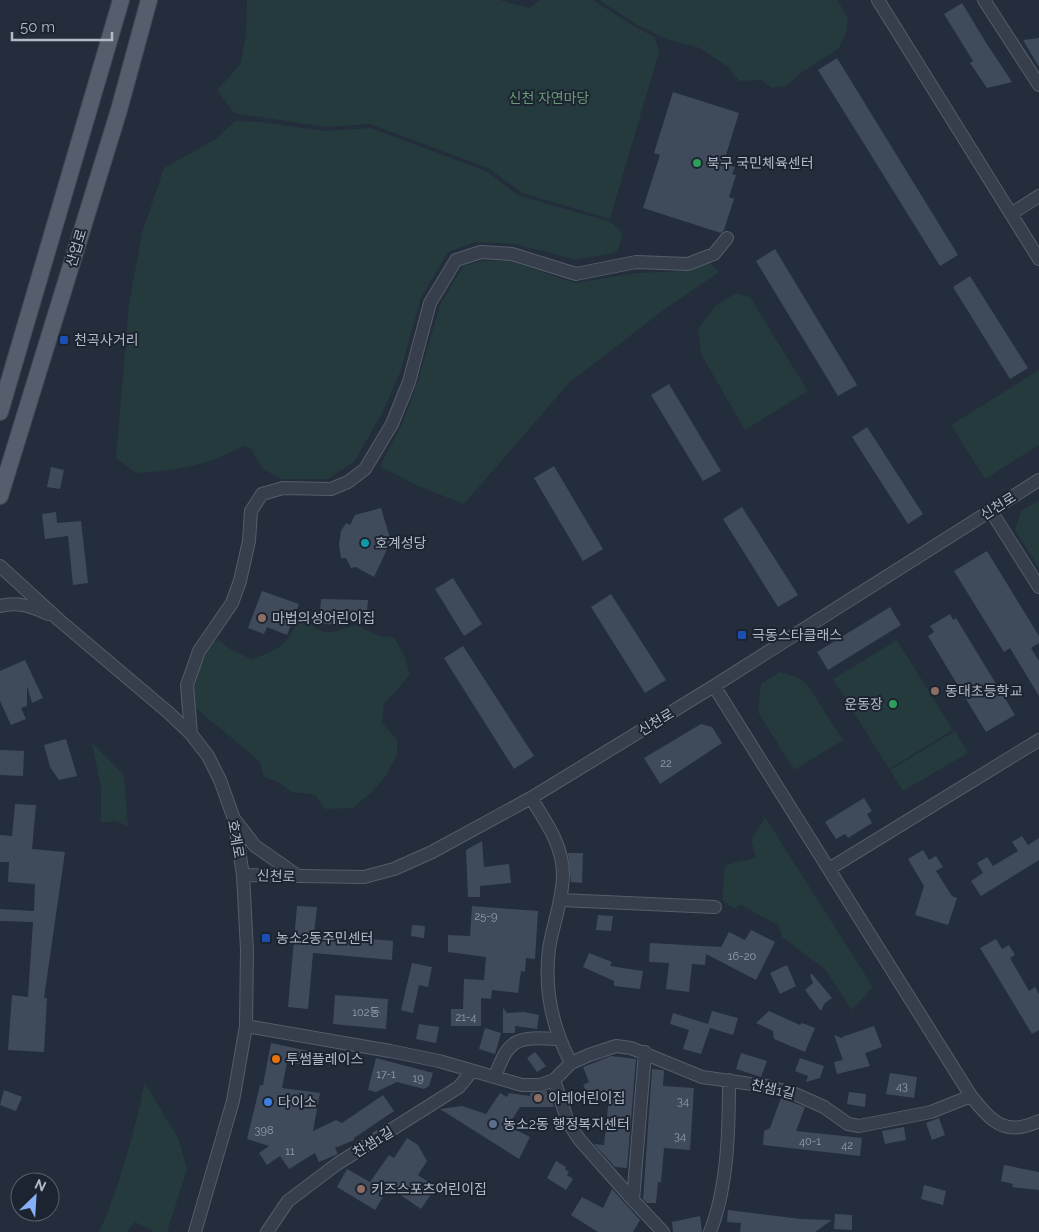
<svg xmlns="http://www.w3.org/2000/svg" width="1039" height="1232" font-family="Raleway,'Noto Sans KR',sans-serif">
<rect width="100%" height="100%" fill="#232d3c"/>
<path fill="#253a3d" d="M247,0H500L529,8L540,0H593L635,27L655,37L659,52L610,219L522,193L488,168L370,124L324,127L234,113L217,90L240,65L246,35Z
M599,0H837L848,17L846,33L839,48L801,73L786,86L771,88L762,80L739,81L728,67L700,48L669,40L637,25Z
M235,121L260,122L325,131L371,128L486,171L520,196L611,222L623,234L617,252L576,260L516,244L475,242L448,252L421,298L400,373L381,415L354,462L328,479H281L263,469L250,448L243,446C204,467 180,470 136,473L116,458L129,304L142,233L164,168L216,139Z
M481,261H510L575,283L635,273L687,271L710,263L719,272L665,309L570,382L464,504L418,486L380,466L402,424L417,384L440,305L463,266Z
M736,293L750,297L808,391L745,430L701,354L698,329L715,306Z
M1039,370V445L985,479L951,425Z
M1039,500V568L1015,530L1021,511Z
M301,616C326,638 325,634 356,625L381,637L390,636L395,639L404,655L410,675L384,704L382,723L397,739V754L387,774L373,791L353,808L325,809L315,795L292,792L276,781L264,777L260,762L196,708L192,696L199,670L207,648L218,639L230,649L251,659C280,650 287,644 301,616Z
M897,640L953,730L889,769L833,679Z
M780,672L797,677L806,683L843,740L794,770L758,712L761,684Z
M955,731L968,753L903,791L890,770Z
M92,743L124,775L128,826L115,821L101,823V788Z
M765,817L873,987L852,1010L825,969L782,937L779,926L741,905L734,909L722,900L725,865L756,858L751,840Z
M145,1083L179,1140L187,1170L167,1232H154L135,1222L127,1232H99C121,1184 133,1134 145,1083Z"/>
<path fill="#3f4b5b" d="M962,3L985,41L1012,82L987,88L970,63L973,61L944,14Z
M1039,38V67L1023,40Z
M837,58L958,255L940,266L818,70Z
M673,92L739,113L726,155L733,157L731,166L735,167L732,174L736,175L729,197L734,199L724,230L721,233L643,208L660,155L654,153Z
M775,249L857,385L838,396L756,261Z
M970,276L1028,368L1010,379L953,287Z
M669,384L721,471L703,481L651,395Z
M867,427L923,514L908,524L852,437Z
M554,466L603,549L583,561L534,478Z
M51,467L64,470L60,489L47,487Z
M742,507L798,595L778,607L723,519Z
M381,508L391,541L374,577L356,567L351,568L346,558H341L339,544L341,531L346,523L350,525L355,515Z
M56,512L57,523L81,521L88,583L73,585L68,536L45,539L42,514Z
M987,551L1039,636V643L1031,648L1039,661V696L1010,648L1004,652L954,571Z
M453,578L482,624L464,636L435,589Z
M262,591L299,604L287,635L267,627L264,634L248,628Z
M611,594L666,680L645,693L591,607Z
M321,599L368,600L366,621L346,620L345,626L319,623Z
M890,607L901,625L828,670L817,652Z
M950,614L953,620L956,618L1015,715L986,732L928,636L934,632L930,626Z
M463,646L534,756L514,769L444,658Z
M25,660L43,698L32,703L27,686V706L21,708L26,719L11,725L0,701V671Z
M701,724L712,727L722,743L660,784L644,758Z
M66,739L77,776L59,780L50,767L44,745Z
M0,750L24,751L23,776L0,775Z
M864,798L872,811L867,814L872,823L848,838L845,834L836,839L825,822Z
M15,804L36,805L32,849L65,852L44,998H47L44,1052L8,1050L12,995L28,997L33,922L0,921V909L34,911L35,884L8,882L9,862H0V835L12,836Z
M1022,836L1028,845L1039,838V860L981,896L971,881L983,873L977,863L987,857L993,866L1018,851L1012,842Z
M482,841L484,867L509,864L511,883L480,886V897H468L466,850Z
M923,850L929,860L936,856L943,867L936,871L952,896L957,898L948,925L915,915L924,886L908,859Z
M568,853H583L582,883L571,882Z
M297,906L317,907L314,934L393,941L392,960L313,953L308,1009L288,1007Z
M472,906L538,911L535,959L526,958L525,972L521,971L518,993L492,990L491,999L481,998V1026H451V1009H463L464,979L484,980L486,957L448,952V935L470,936Z
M598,915L613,916L611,931L596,930Z
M412,925L425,926L424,938L411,936Z
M751,930L775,942L756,980L706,954L705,965L692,964L689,992L666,989L669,963L649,962L650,943L721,947L729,932L745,940Z
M996,939L1002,949L1009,945L1015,955L1010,958L1029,991L1035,987L1039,994V1030L1032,1034L980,948Z
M589,953L612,962L610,966L643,971L640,989L614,986V981L583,967Z
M412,963L432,967L428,987L419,985L413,1013L401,1010Z
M787,965L796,986L780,994L770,973Z
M812,974L832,998L824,1004L821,1011L805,990L813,983L810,975Z
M335,995L388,999L386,1029L333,1024Z
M503,1008L507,1013L524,1012L539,1015L537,1029L515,1026V1033H503Z
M712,1011L738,1018L733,1035L710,1028L701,1054L683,1049L689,1030L670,1024L673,1013L708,1024Z
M769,1011L800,1025L802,1023L815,1028L805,1052L774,1039L773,1031L756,1023Z
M419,1024L439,1027L436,1043L416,1039Z
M874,1026L882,1047L865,1053L870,1066L837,1074L834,1062L843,1060L834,1035L844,1039L842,1037Z
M485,1028L501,1033L495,1054L479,1049Z
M271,1043L309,1051L306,1065L287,1062L282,1088L320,1093L313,1131L336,1120L342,1123L383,1095L394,1111L354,1138V1140L335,1148L338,1154L319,1162L315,1153L289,1169L280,1156L267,1165L259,1153L269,1146L247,1139L260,1085H263Z
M535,1052L546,1066L537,1072L527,1058Z
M741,1053L767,1061L761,1077L736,1069Z
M611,1056L636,1059L627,1168L615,1167L594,1144L604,1145L609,1097L594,1105L583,1085L589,1082L583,1067Z
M376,1058L433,1073L429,1086L424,1089L397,1082L376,1092L368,1090Z
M800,1058L824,1066L820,1078L806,1082L808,1076L795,1071Z
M652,1069L664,1070L663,1086L694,1088L690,1150L664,1148L661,1182H658L656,1203H647L643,1199Z
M890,1073L917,1077L914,1098L886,1094Z
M4,1090L22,1097L16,1111L0,1105Z
M547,1091V1099H552L554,1107H520L508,1126L530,1137L519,1159L440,1109L462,1106L486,1114L500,1093L507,1097L509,1093L530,1096V1093Z
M849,1092L866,1094L865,1107L847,1104Z
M781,1098L805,1107L796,1131L862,1138L860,1156L763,1145L764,1131L770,1128Z
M939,1118L945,1135L932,1140L926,1123Z
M904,1127L906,1140L885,1144L882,1131Z
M407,1138L418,1145L427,1161L418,1175L436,1187L421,1209L389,1187L375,1210L337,1187L347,1169L370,1182L389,1155L394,1158Z
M556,1161L566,1167L565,1169L569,1172L567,1175L573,1179L566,1190L547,1178Z
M1004,1165L1039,1172V1190L1012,1187L1013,1184L1001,1181Z
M924,1185L946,1191L943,1205L921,1199Z
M612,1189L640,1220L633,1232H598L571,1215L582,1197L603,1208Z
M728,1210L801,1219L832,1220L815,1232H740L741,1223L727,1222Z
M835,1214L852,1215V1230L834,1229Z
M700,1216L702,1232H673L672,1222Z"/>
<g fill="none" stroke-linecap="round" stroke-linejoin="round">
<defs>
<path id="minor" d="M878,0L1039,259
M984,0L1039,85
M1011,214L1039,196
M991,511L1039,587
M0,566L59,620L169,713L191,734L208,756L220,780L234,819L243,875L247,950L246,1026L233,1101L195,1232
M0,606C17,601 33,607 48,614
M714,686L971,1096C992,1122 1005,1137 1039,1121
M191,734L187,685L199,651L232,603L240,581L249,541L251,511L262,494L283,488L331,489L348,482L365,469L392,424L409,382L430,303L456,260L481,252L512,254L576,274L636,262L688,264L714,254L727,238
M531,798C545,821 563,845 563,874C563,900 553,923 549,949C544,989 552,1027 571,1063
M235,820L255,846L298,876
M829,869L1039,740
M243,875L364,877L394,869L432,852L531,798L714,686L1039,480
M561,900L715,907
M246,1026L390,1051L439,1061L522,1085H540L554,1080L571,1063L589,1055L616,1046L631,1048L702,1077L766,1086L795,1094L824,1107L848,1124L859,1126L931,1112L971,1096
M645,1052L633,1200L663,1232
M495,1077C509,1037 517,1037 558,1039
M554,1080L568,1122L579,1139L633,1200
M267,1232L288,1201L337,1164L459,1087L472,1071
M710,1232C728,1187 729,1128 729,1080"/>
<path id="major" d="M0,412L121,0
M0,496L119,110L149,0"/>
</defs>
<use href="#minor" stroke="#555d6a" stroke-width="14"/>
<use href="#major" stroke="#404855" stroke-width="18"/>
<use href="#minor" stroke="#373f4c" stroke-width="12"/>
<use href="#major" stroke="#545e6c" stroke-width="16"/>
</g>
<g fill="#2e9e5b" stroke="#1c2431" stroke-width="2">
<circle cx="697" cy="163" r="5"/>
<circle cx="893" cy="704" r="5"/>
</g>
<g fill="#1a4fb4" stroke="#1c2431" stroke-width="2">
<rect x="59" y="335" width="10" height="10" rx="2.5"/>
<rect x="737" y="630" width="10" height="10" rx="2.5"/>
<rect x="261" y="933" width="10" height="10" rx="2.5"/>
</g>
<circle fill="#0f9aa8" stroke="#1c2431" stroke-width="2" cx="365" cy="543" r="5"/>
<g fill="#8d6e63" stroke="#1c2431" stroke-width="2">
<circle cx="262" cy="618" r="5"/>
<circle cx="935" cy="691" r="5"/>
<circle cx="538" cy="1098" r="5"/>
<circle cx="361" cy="1189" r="5"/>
</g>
<circle fill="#e8710a" stroke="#1c2431" stroke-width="2" cx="276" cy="1059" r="5"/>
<circle fill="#3f7fe0" stroke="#1c2431" stroke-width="2" cx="268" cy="1102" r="5"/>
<circle fill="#5c6f8a" stroke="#1c2431" stroke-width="2" cx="493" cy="1124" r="5"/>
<g text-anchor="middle" stroke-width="4" stroke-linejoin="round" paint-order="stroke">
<g font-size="11" fill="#959eac">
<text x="666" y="767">22</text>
<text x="486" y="920">25-9</text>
<text x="742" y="960">16-20</text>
<text x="366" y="1016">102동</text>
<text x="466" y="1021">21-4</text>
<text x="386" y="1078">17-1</text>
<text x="418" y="1082">19</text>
<text x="902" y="1090">43</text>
<text x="683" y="1105">34</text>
<text x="264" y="1134">398</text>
<text x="680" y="1140">34</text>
<text x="810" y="1145">40-1</text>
<text x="847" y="1149">42</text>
<text x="290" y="1155">11</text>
</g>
<g font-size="14" fill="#699975" stroke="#1c2431">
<text x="549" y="103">신천 자연마당</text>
</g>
<g font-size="14" fill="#b2bac7" stroke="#1c2431" text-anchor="start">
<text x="707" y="168">북구 국민체육센터</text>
<text x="74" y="345">천곡사거리</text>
<text x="375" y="548">호계성당</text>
<text x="272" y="623">마법의성어린이집</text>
<text x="752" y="640">극동스타클래스</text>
<text x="945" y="696">동대초등학교</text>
<text x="883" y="709" text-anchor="end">운동장</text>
<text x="276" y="943">농소2동주민센터</text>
<text x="286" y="1064">투썸플레이스</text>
<text x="548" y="1103">이레어린이집</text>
<text x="278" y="1107">다이소</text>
<text x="503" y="1129">농소2동 행정복지센터</text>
<text x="371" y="1194">키즈스포츠어린이집</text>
</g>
<g font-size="14" fill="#b2bac7" stroke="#1c2431">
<text transform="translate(76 248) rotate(-73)" y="5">산업로</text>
<text transform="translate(998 506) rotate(-32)" y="5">신천로</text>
<text transform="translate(656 722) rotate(-31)" y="5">신천로</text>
<text transform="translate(236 839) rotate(80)" y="5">호계로</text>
<text transform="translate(276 876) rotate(2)" y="5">신천로</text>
<text transform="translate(773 1089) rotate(13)" y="5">찬샘1길</text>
<text transform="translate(373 1142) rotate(-32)" y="5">찬샘1길</text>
</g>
</g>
<g transform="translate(35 1197) rotate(25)"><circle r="24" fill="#1c2431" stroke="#58606d"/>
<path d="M0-4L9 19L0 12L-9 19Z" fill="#87b0f8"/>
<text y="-8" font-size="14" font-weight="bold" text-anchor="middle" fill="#b2bac7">N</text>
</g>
<path d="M12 32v8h100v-8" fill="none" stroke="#b2bac7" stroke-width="2.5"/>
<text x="20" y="32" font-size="15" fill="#b2bac7" stroke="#1c2431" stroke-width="4" paint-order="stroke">50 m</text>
</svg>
